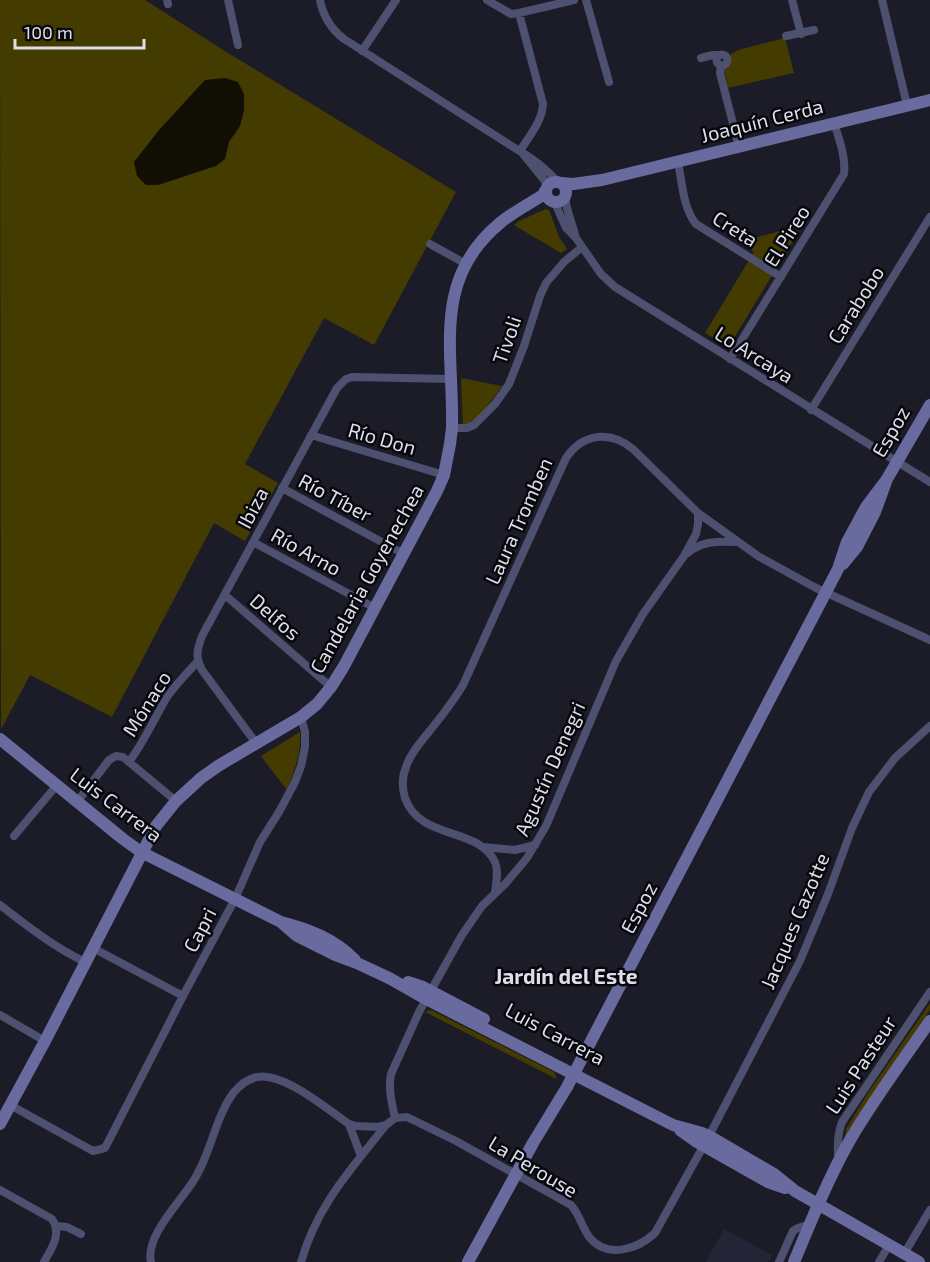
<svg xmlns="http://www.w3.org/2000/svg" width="930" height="1262" font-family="'Exo 2',sans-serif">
<rect width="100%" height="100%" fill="#1c1c29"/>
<path fill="#232436" d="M724,1229L772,1255L768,1262H706Z"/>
<path fill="#443b00" d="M0,0H145L228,53L456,192L374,345L324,318L245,464L278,483L245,541L214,523L112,717L30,675L1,729Z
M785,38L794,73L728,88L724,70L730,62L731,54L738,50Z
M546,209L549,210L559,237L567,249L561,253L514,225L519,221Z
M794,227L799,231L731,343L726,345L705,333L754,252L740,242Z
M461,378L502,386L482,414L463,428Z
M300,732C301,756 295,768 287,790L273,772L261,756Z
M930,1003V1010L845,1137L846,1129L868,1093Z
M430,1010L433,1011L554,1072L557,1079L425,1012Z"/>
<path fill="#110f04" d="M225,78L238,82L244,94V110L240,126L229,142L225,159L216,166L158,185H146L137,176L134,162L159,130L205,80Z"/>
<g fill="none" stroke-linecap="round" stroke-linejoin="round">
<path stroke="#4e5070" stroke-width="8" d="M167,0L168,4
M228,0L238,45
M320,0C323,16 331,29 344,39L521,152C536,160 547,170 558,182
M487,0L511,14L519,13L574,0
M586,0L609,82
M792,0L801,34
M882,0L907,105
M519,13L543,104C542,122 529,136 520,151
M786,36L814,30
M362,51L396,0
M716.5 60a5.5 5.5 0 1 1 11 0a5.5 5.5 0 1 1-11 0Z
M701,58L713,55H720
M721,65L720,73L739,147
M523,154L545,181L547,187
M678,162C682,182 683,208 696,224L781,277
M565,197L567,208L576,238
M555,203L566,228L576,238L601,274L615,287L930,482
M430,244L466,264
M730,359L844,174C846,157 839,139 834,123
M811,410L930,217
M452,428H467L474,425L495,404L509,384L524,346L540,296L546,283L564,262L582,247
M311,435L444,475
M282,488L404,554
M253,542L375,608
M686,554C701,541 717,541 736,542
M225,595L331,687
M256,743L202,670C195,656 197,650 202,636L337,388L346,379L352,377L451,379
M129,762C144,742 154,719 167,697C176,684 187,673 198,661
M77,802L109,760L116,756L123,757L176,801
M14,836L57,785
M483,847L515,850L535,845
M495,893C496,883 499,871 495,862C478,826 420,841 405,798C402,788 402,777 406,767C410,754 420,743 428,733C441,717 453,702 463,685L566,458C583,433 610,430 633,449L698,513L758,556L816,588L930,640
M0,905C27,926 54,947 85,962
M93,948L183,996
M0,1015L45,1041
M10,1105L93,1151L105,1148L183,996L235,899L260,842L279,812L295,782L301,766L305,747V732L301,717
M395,1118C392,1104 388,1089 391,1074L419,1012L462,935L482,906L506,883L527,858L546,826L616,661L643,614L684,556L696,534L698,524V513
M349,1124L361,1156
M838,1159C838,1146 837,1134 842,1122L930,992
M0,1190L52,1219C62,1234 52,1248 44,1262
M56,1226L67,1227L81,1234
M904,1254L930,1210
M151,1262C145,1237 179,1203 192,1183C211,1155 215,1117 234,1092C240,1085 248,1079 257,1077C284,1072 327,1109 349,1124L356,1126L378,1127L386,1125L395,1118L407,1117L456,1141L571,1205C580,1215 582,1228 590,1238C608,1259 638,1249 655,1233L709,1136L800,961L828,894L852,828L869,792L895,758L930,726
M301,1262C317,1206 350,1170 386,1125
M779,1262L793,1231L798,1228L810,1224
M879,1262L889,1245"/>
<path stroke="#696b9f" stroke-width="12" d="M546 192a10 10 0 1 1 20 0a10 10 0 1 1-20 0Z
M561,183L573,184L602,180L930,100
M843,564L857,547L875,512L887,479L930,405
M0,739L123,839L141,852L281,922C309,929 334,939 355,960
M281,922L297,936L335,955L359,964L389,978L426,999L673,1125L702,1133L709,1136L774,1174L795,1191L919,1262
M408,982L423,987L484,1019
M0,1124L45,1041L156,826L176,801L201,778L218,766L301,717L317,704L331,687L344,666L437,491L444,475L450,444L452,428C454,351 431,280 500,223C513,212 529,204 543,195L545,191
M680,1130L697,1142L768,1182L785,1188
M468,1262L533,1143L567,1087L838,569L847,542L866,507L887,479
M794,1262C811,1221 828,1179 850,1140C874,1099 903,1060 930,1021"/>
</g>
<g text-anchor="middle" stroke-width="5" stroke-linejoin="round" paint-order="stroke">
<g font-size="20" fill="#dddee7" stroke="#07070d">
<text transform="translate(762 121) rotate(-14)" y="7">Joaquín Cerda</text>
<text transform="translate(735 229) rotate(32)" y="7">Creta</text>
<text transform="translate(787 236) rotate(-58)" y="7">El Pireo</text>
<text transform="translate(856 305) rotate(-58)" y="7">Carabobo</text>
<text transform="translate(507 340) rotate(-71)" y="7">Tivoli</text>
<text transform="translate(754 355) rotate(32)" y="7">Lo Arcaya</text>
<text transform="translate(891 432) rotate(-60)" y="7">Espoz</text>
<text transform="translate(382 439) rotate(16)" y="7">Río Don</text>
<text transform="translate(335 498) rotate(28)" y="7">Río Tíber</text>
<text transform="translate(253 508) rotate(-62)" y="7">Ibiza</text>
<text transform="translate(519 521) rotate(-66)" y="7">Laura Tromben</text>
<text transform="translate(306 552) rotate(29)" y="7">Río Arno</text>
<text transform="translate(367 579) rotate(-61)" y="7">Candelaria Goyenechea</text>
<text transform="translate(275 617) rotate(41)" y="7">Delfos</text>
<text transform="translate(147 704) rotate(-58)" y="7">Mónaco</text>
<text transform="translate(550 769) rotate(-66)" y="7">Agustín Denegri</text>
<text transform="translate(116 805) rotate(37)" y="7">Luis Carrera</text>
<text transform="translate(639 908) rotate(-62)" y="7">Espoz</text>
<text transform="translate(795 921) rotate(-67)" y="7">Jacques Cazotte</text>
<text transform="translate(200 930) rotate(-62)" y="7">Capri</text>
<text transform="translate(555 1034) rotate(28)" y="7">Luis Carrera</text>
<text transform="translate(861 1065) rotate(-57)" y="7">Luis Pasteur</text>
<text transform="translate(533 1167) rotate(31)" y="7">La Perouse</text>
</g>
<g font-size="21" font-weight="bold" fill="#dddee7" stroke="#07070d">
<text x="566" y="984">Jardín del Este</text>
</g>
</g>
<path d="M15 39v9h129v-9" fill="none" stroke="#dddee7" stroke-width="3"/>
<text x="24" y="39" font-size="18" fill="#dddee7" stroke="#07070d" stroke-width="4.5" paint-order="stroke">100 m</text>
</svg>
